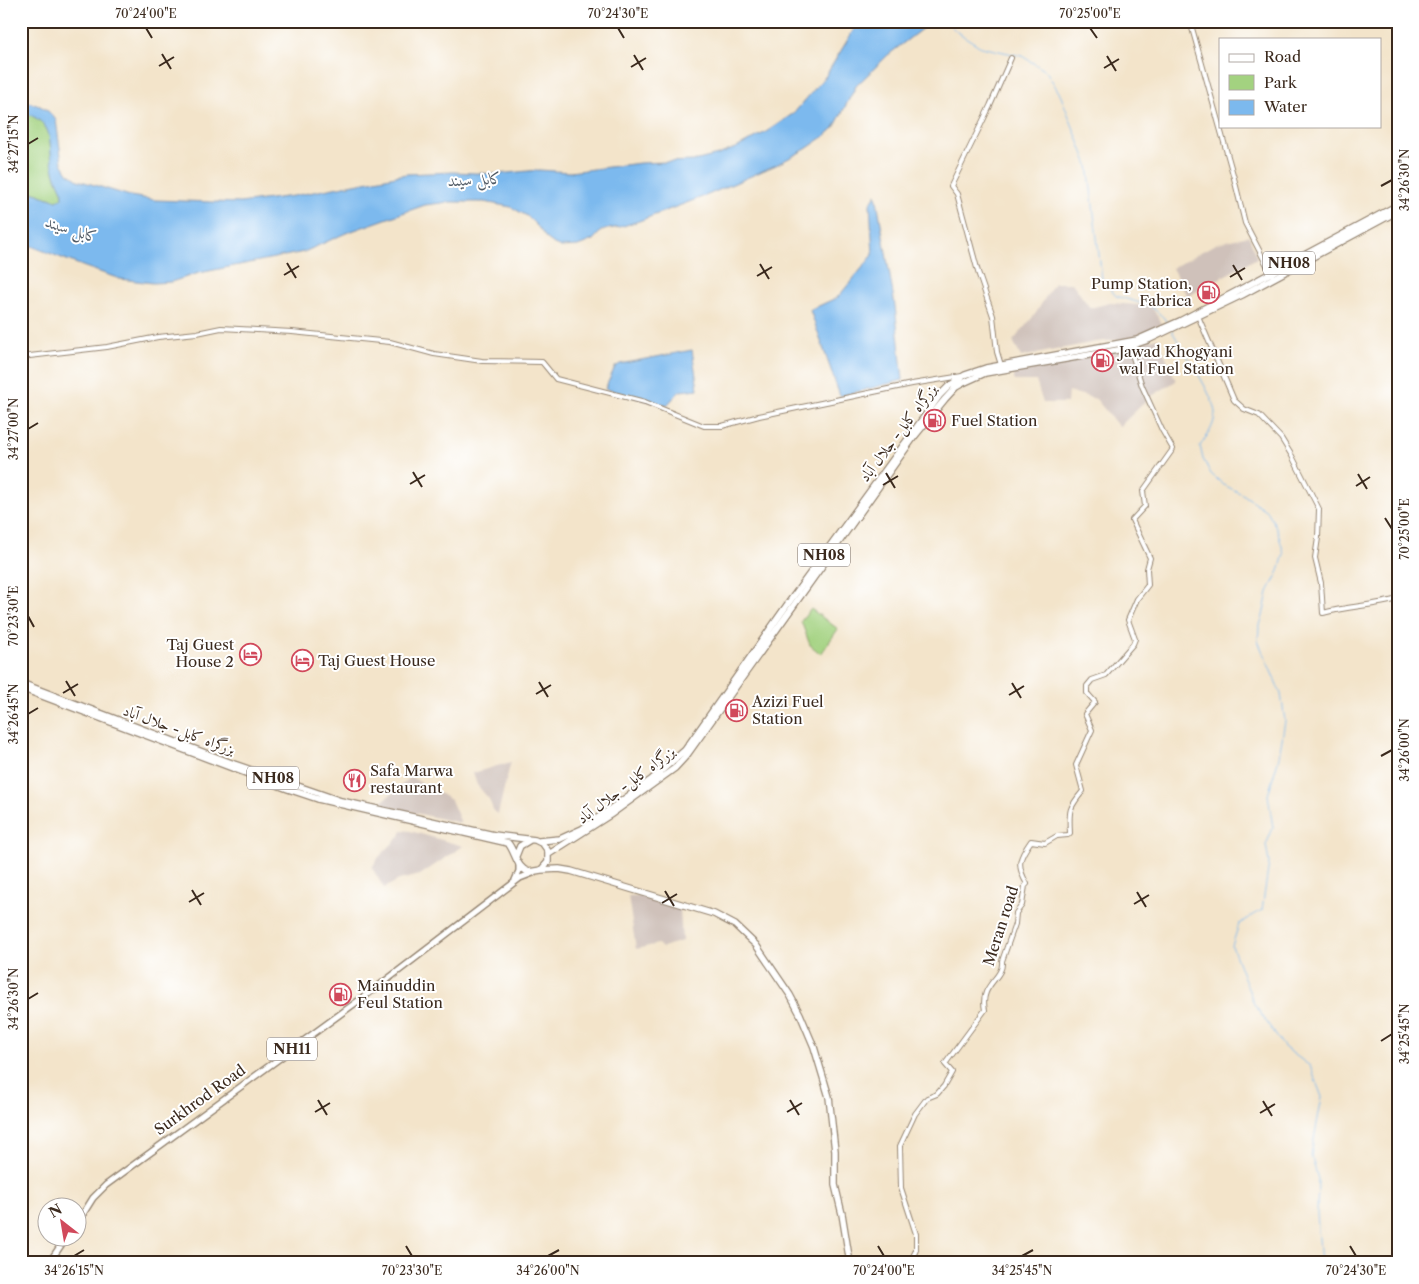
<svg xmlns="http://www.w3.org/2000/svg" width="1419" height="1284" font-family="'Libre Caslon Text',Amiri,serif">
<rect width="100%" height="100%" fill="#fff"/>
<filter id="ink" filterUnits="userSpaceOnUse"><feTurbulence type="fractalNoise" baseFrequency=".02" numOctaves="2"/><feDisplacementMap in="SourceGraphic" scale="10" xChannelSelector="R" yChannelSelector="G"/><feConvolveMatrix kernelMatrix="1 2 1 2 8 2 1 2 1" color-interpolation-filters="sRGB"/></filter>
<filter id="wash" filterUnits="userSpaceOnUse"><feTurbulence type="fractalNoise" baseFrequency=".0096" numOctaves="4" result="noise"/><feDisplacementMap in="SourceGraphic" scale="20" xChannelSelector="R" yChannelSelector="G"/><feGaussianBlur stdDeviation="1.12" result="paint"/><feColorMatrix in="noise" values="0 0 0 0 0 0 0 0 0 0 0 0 0 0 0 0 0 1.4 0 .05"/><feComposite in="paint" operator="in"/></filter>
<g filter="url(#wash)">
<rect width="100%" height="100%" fill="#f3e4ca"/>
<path fill="#cfc1ba" d="M1249,236L1257,258L1187,296L1172,268L1217,243Z
M1054,283H1072L1090,308L1110,303L1151,306L1162,324L1127,339L1095,342L1021,357L1013,341L1036,313Z
M1158,338L1176,381L1150,397L1119,427L1096,399L1068,391L1067,403H1043L1036,381H1014V371Z
M511,762L505,784L498,814L494,812L489,799L477,785L473,773Z
M411,777L451,800L461,823L383,806V801Z
M402,830L410,831L463,846L420,875L399,880L384,888L372,868L377,859L400,836Z
M645,895L660,899L680,909L682,941L668,945L662,948L658,944L636,949L628,896Z"/>
<path fill="#a3d280" stroke="#6f7e4f" d="M21,111C59,125 46,140 54,171C56,179 60,186 63,193L62,198L57,201L32,192L21,183Z
M811,609L838,629L821,654L810,645L801,621Z"/>
<path fill="#7cb9ee" stroke="#5c7286" d="M859,21H932L888,55L856,86L834,128L825,136L806,149L776,165L710,194L639,221L620,227L602,230L593,240L578,246L561,247L554,244L546,238L538,227L527,216L511,207L484,202H450L425,205L346,233L304,252L199,273L171,282L153,283L120,279L85,267L21,242V183L32,192L57,201L62,198L63,193C60,186 56,179 54,171C46,140 59,125 21,111V100L40,106L47,110L56,120L62,163L68,173L78,180L130,196L155,200L240,203L293,196L406,174L453,172L497,174L539,170L570,172L640,163L694,161L718,155L738,147L766,132L794,113L825,77Z
M876,194L895,306L903,380L840,396L810,310L838,297L873,255L870,204Z
M692,350L698,389L680,391L667,405L649,401L605,389L615,367L620,364Z"/>
<g fill="none" stroke-linecap="round" stroke-linejoin="round">
<path stroke="#7cb9ee" stroke-width="1" d="M946,21L957,32L981,47L1022,56L1046,71L1060,94L1088,165L1102,279L1116,296L1151,306L1164,318L1167,323
M1172,331C1181,347 1216,398 1215,414C1214,427 1207,436 1200,446L1203,459L1211,474L1224,485L1244,495L1268,512L1277,529L1284,554L1279,571L1268,592L1263,616L1259,628L1258,641L1281,694L1285,721L1279,757L1268,795L1273,828L1266,845L1269,863L1262,910L1239,924L1232,946L1254,1004L1284,1047L1310,1066L1322,1097L1311,1155L1318,1179L1317,1213L1321,1263"/>
</g>
</g>
<g filter="url(#ink)">
<g fill="none" stroke-linecap="round" stroke-linejoin="round">
<defs>
<path id="minor" d="M1190,21L1234,178L1245,223L1272,275
M1198,316L1234,400L1244,409L1259,415L1281,438L1292,456L1319,509L1318,538L1315,558L1321,583L1323,613C1348,606 1373,606 1398,599
M21,357L107,347L158,337L197,333L221,328L292,332L390,342L434,354L482,361L542,362L556,379L645,402L704,426H722L759,416L912,384L962,376
M1001,365L997,352L993,316L978,272L957,194L951,186L990,106L1011,58
M858,1263H862
M910,1263L916,1250V1234L901,1188L900,1146L915,1114L927,1098L937,1094L944,1086L952,1072L945,1064L985,1010C979,984 1004,979 1002,961L1015,924L1016,913L1022,905L1025,886L1027,884C1016,865 1019,858 1031,841L1045,843L1057,836L1068,835L1070,833C1069,811 1068,809 1083,791L1076,765L1092,730L1085,714L1095,702L1087,693V686L1092,680L1106,675L1133,644L1135,639L1128,620L1137,599L1148,585L1147,569L1150,558L1132,520L1145,506L1143,491L1173,449L1162,430L1142,386L1131,351L1127,347"/>
<path id="major" d="M515,880L519,871V865
M78,1222L93,1198L106,1185L380,985L520,878L533,873
M49,1263L67,1236"/>
<path id="highway" d="M21,683L234,764L341,801L494,835L535,840L543,844L548,851V862L541,870L529,872C516,868 516,853 508,843L318,799L288,789L21,688
M539,841L560,839L582,829L651,780L685,750L787,605L940,395L949,386L965,375L986,368L1137,340L1180,321L1239,290L1398,205
M549,854L610,815L675,768L687,755L914,437L945,399L956,387L963,383L985,373L1118,350L1148,340L1242,295L1398,211
M516,856L520,846L530,840
M541,870L559,869L571,871L714,914L735,925L756,945L790,995L800,1014L814,1047L829,1097L835,1151V1185L842,1214L850,1263"/>
</defs>
<use href="#minor" stroke="#978774" stroke-width="6"/>
<use href="#major" stroke="#978774" stroke-width="8"/>
<use href="#highway" stroke="#978774" stroke-width="8"/>
<use href="#minor" stroke="#fff" stroke-width="4"/>
<use href="#major" stroke="#fff" stroke-width="5"/>
<use href="#highway" stroke="#fff" stroke-width="5.5"/>
</g>
</g>
<path fill="none" stroke="#3b2a1e" stroke-width="2" d="M146,28L152,38M618,28L624,38M1090,28L1097,38M162,54L171,69M634,55L643,70M1107,56L1116,71M159,66L174,57M631,67L646,58M1104,68L1119,59M28,144L38,138M1381,186L1392,180M287,263L296,278M760,264L769,279M1233,265L1242,280M284,275L299,266M757,276L772,267M1230,277L1245,268M28,429L38,423M413,472L422,487M886,473L895,488M1358,474L1367,489M410,484L425,475M883,485L898,476M1356,486L1370,477M1385,518L1392,529M28,616L34,627M66,681L75,696M539,682L548,697M1012,683L1021,698M63,693L78,684M536,694L551,685M1009,695L1024,686M28,714L38,708M1381,756L1392,750M192,890L201,905M665,891L674,906M1137,892L1146,907M189,902L204,893M662,903L677,894M1134,904L1149,895M28,999L38,993M1381,1041L1392,1034M318,1100L327,1115M790,1100L799,1115M1263,1101L1272,1116M315,1112L330,1103M787,1112L802,1103M1260,1113L1275,1104M406,1246L412,1256M878,1246L884,1256M1350,1246L1356,1256M74,1256L84,1250M548,1256L559,1250M1022,1256L1033,1250"/>
<defs>
<symbol id="fuel-ring" viewBox="-11 -11 22 22"><circle r="9.5" fill="#fff" stroke="#d1495b" stroke-width="1.5"/><path d="M-5.5-6h7V0h2V4h1.3V-2.5L3-4.5l.8-.8L6-3V5H2.5V1h-1V6h-7ZM-4.2-4.7v3.2H.2V-4.7Z" fill="#d1495b"/></symbol>
<symbol id="hotel-ring" viewBox="-11 -11 22 22"><circle r="9.5" fill="#fff" stroke="#d1495b" stroke-width="1.5"/><path d="M-6-4.5h1.5V1H6V5H4.5V3h-9V5H-6ZM-4 0a1.8 1.8 0 1 1 3.6 0ZM.5 0V-2.5h3Q6-2.5 6 0Z" fill="#d1495b"/></symbol>
<symbol id="restaurant-ring" viewBox="-11 -11 22 22"><circle r="9.5" fill="#fff" stroke="#d1495b" stroke-width="1.5"/><path d="M-5-6h1v4h1v-4h1v4h1v-4h1v5L-1.5 .5V6h-2V.5L-5-1ZM5-6V6H3V1.5H1.5Q1.5-4 5-6Z" fill="#d1495b"/></symbol>
</defs>
<g fill-rule="evenodd">
<use href="#fuel-ring" x="1196" y="280" width="25" height="25"/>
<use href="#fuel-ring" x="1090" y="348" width="25" height="25"/>
<use href="#fuel-ring" x="922" y="408" width="25" height="25"/>
<use href="#hotel-ring" x="238" y="642" width="25" height="25"/>
<use href="#hotel-ring" x="290" y="648" width="25" height="25"/>
<use href="#fuel-ring" x="724" y="698" width="25" height="25"/>
<use href="#restaurant-ring" x="342" y="768" width="25" height="25"/>
<use href="#fuel-ring" x="328" y="982" width="25" height="25"/>
</g>
<g text-anchor="middle" stroke-width="4" stroke-linejoin="round" paint-order="stroke">
<g fill="#fff" stroke="#766a62" stroke-width="1">
<rect x="1263" y="251.5" width="52" height="23" rx="4"/>
<rect x="798" y="543.5" width="52" height="23" rx="4"/>
<rect x="247" y="766.5" width="52" height="23" rx="4"/>
<rect x="267" y="1037.5" width="50" height="23" rx="4"/>
</g>
<g font-size="14" font-weight="bold" fill="#3b2a1e">
<text x="1289" y="268">NH08</text>
<text x="824" y="560">NH08</text>
<text x="273" y="783">NH08</text>
<text x="292" y="1054">NH11</text>
</g>
<g font-size="15" fill="#3b2a1e" stroke="#fff" text-anchor="start">
<text x="1192" y="289" text-anchor="end">Pump Station,<tspan x="1192" dy="17">Fabrica</tspan></text>
<text x="1119" y="357">Jawad Khogyani<tspan x="1119" dy="17">wal Fuel Station</tspan></text>
<text x="951" y="426">Fuel Station</text>
<text x="234" y="650" text-anchor="end">Taj Guest<tspan x="234" dy="17">House 2</tspan></text>
<text x="318" y="666">Taj Guest House</text>
<text x="752" y="707">Azizi Fuel<tspan x="752" dy="17">Station</tspan></text>
<text x="370" y="776">Safa Marwa<tspan x="370" dy="17">restaurant</tspan></text>
<text x="357" y="991">Mainuddin<tspan x="357" dy="17">Feul Station</tspan></text>
</g>
<g font-size="15" fill="#3b2a1e" stroke="#fff">
<text transform="translate(898 433) rotate(-53)" y="5">بزرگراه کابل- جلال آباد</text>
<text transform="translate(179 730) rotate(20)" y="5">بزرگراه کابل- جلال آباد</text>
<text transform="translate(626 785) rotate(-37)" y="5">بزرگراه کابل- جلال آباد</text>
<text transform="translate(1001 926) rotate(-72)" y="5">Meran road</text>
<text transform="translate(200 1100) rotate(-36)" y="5">Surkhrod Road</text>
</g>
<g font-size="16" font-style="italic" fill="#525c67" stroke="#fff">
<text transform="translate(475 179) rotate(-3)" y="6">کابل سيند</text>
<text transform="translate(72 229) rotate(18)" y="6">کابل سيند</text>
</g>
</g>
<rect width="1419" height="1284" fill="none" stroke="#fff" stroke-width="55"/>
<rect x="1219" y="38" width="162" height="90" fill="#ffffff" stroke="#b1aaa5"/>
<rect x="1229" y="54" width="25" height="8" fill="#ffffff" stroke="#b1aaa5"/>
<text x="1264" y="62" font-size="15" fill="#3b2a1e">Road</text>
<rect x="1229" y="75" width="25" height="15" fill="#a3d280" stroke="#b1aaa5"/>
<text x="1264" y="88" font-size="15" fill="#3b2a1e">Park</text>
<rect x="1229" y="100" width="25" height="15" fill="#7cb9ee" stroke="#b1aaa5"/>
<text x="1264" y="112" font-size="15" fill="#3b2a1e">Water</text>
<g transform="translate(62 1222) rotate(329)"><circle r="24" fill="#ffffff" stroke="#b1aaa5"/>
<path d="M0-4L9 19L0 12L-9 19Z" fill="#d1495b"/>
<text y="-8" font-size="14" font-weight="bold" text-anchor="middle" fill="#3b2a1e">N</text>
</g>
<rect x="28" y="28" width="1364" height="1228" fill="none" stroke="#3b2a1e" stroke-width="2"/>
<g font-size="12" text-anchor="middle" fill="#3b2a1e">
<text x="146" y="18">70°24'00"E</text>
<text x="618" y="18">70°24'30"E</text>
<text x="1090" y="18">70°25'00"E</text>
<text transform="translate(14 144) rotate(-90)" y="4">34°27'15"N</text>
<text transform="translate(1405 180) rotate(-90)" y="4">34°26'30"N</text>
<text transform="translate(14 429) rotate(-90)" y="4">34°27'00"N</text>
<text transform="translate(1405 529) rotate(-90)" y="4">70°25'00"E</text>
<text transform="translate(14 616) rotate(-90)" y="4">70°23'30"E</text>
<text transform="translate(14 714) rotate(-90)" y="4">34°26'45"N</text>
<text transform="translate(1405 750) rotate(-90)" y="4">34°26'00"N</text>
<text transform="translate(14 999) rotate(-90)" y="4">34°26'30"N</text>
<text transform="translate(1405 1034) rotate(-90)" y="4">34°25'45"N</text>
<text x="74" y="1275">34°26'15"N</text>
<text x="412" y="1275">70°23'30"E</text>
<text x="548" y="1275">34°26'00"N</text>
<text x="884" y="1275">70°24'00"E</text>
<text x="1022" y="1275">34°25'45"N</text>
<text x="1356" y="1275">70°24'30"E</text>
</g>
</svg>
